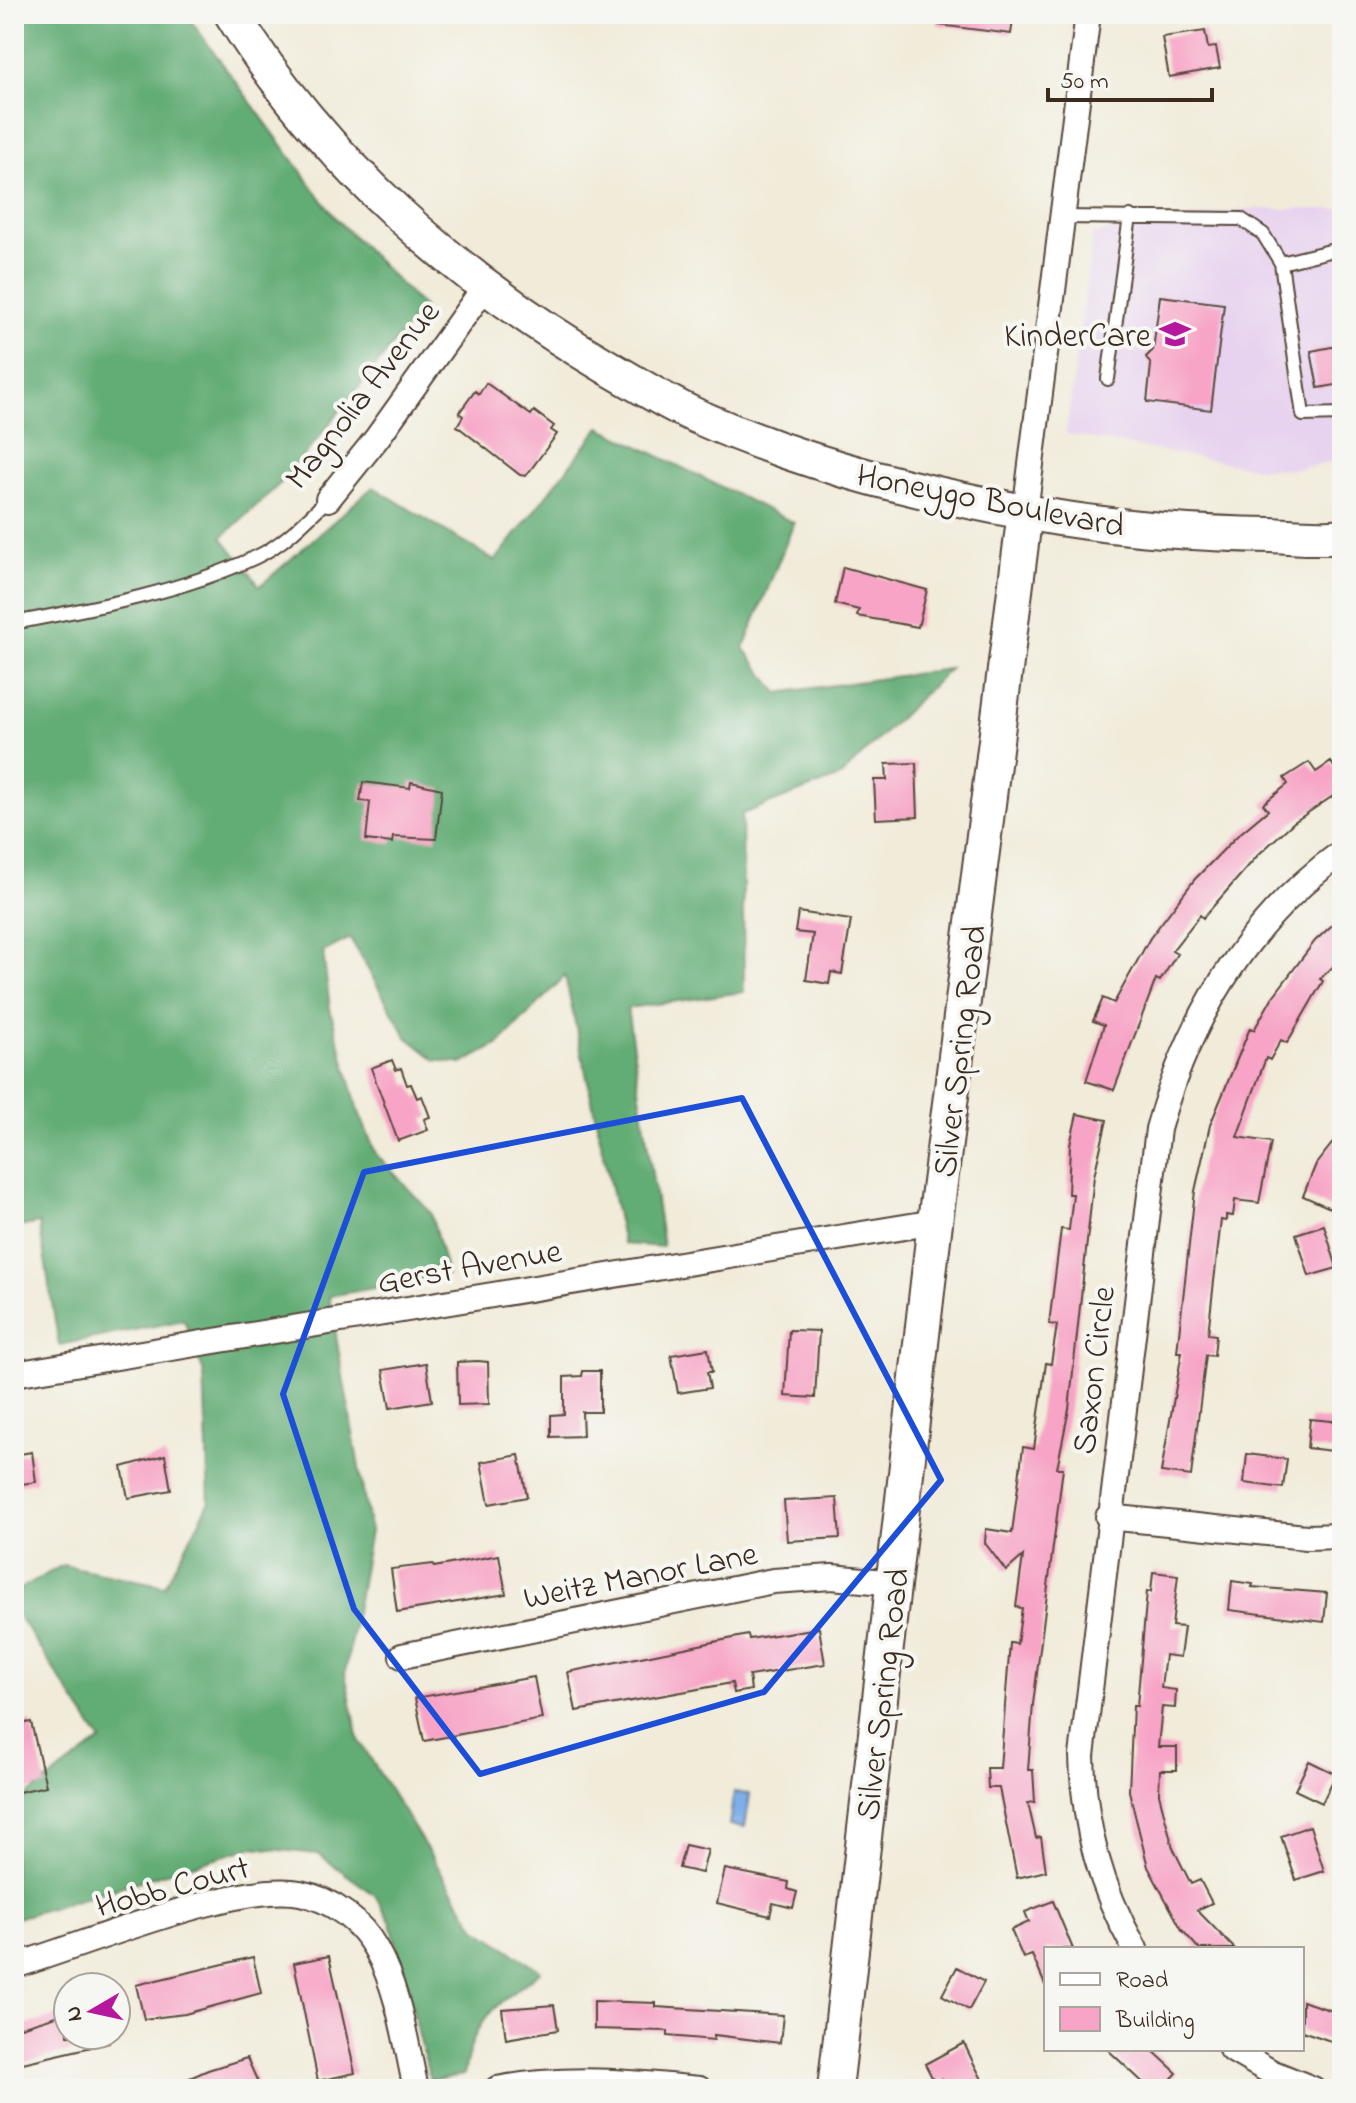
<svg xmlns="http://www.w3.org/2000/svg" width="1356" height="2103" font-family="'Indie Flower',sans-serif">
<rect width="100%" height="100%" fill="#f6f6f2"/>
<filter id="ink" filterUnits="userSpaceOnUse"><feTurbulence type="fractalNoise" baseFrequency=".0125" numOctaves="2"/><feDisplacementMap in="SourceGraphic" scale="16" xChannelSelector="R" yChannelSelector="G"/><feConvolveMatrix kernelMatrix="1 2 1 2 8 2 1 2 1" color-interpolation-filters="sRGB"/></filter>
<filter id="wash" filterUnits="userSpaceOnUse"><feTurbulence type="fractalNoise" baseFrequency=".006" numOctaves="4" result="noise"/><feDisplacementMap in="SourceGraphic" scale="32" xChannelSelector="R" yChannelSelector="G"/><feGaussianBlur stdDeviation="1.8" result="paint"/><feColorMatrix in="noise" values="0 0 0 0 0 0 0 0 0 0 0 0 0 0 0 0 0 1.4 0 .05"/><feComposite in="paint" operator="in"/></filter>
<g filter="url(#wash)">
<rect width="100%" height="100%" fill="#f1ebd9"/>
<path fill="#e7d2ef" d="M1248,209H1342V461L1295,469L1258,468L1066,434L1093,234Z"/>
<path fill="#62ac75" stroke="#4e6b4a" stroke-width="2" d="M14,14H186L337,220L423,307L286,478L222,537L260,586L373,487L495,561L600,427L794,523L744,648L778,693L949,669L840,777L742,814L744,992L627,1008L663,1247L623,1244L565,976L499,1044L462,1064L436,1060L407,1037L350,938L323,952L330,1009L358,1110L376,1154L431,1213L447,1275L329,1296L370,1531L345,1674L359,1740L476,1928L541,1971C496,2007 474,2013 464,2075L430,2080L391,1923L375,1895L318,1854L252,1847L14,1919V1805L101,1741L14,1609V1592L63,1565L165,1586L209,1503L204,1373L184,1320L59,1345L39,1223L14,1228Z"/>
<path fill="#7daee8" stroke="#5c6c83" stroke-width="2" d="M734,1792L750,1794L745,1827L729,1825Z"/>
<g id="blocks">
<path fill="#f7a4c6" d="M939,14H1014L1011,34L938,25Z
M1205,31L1208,48L1216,47L1220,68L1169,77L1162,37Z
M1160,296L1224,304L1211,410L1147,402L1151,365L1146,357L1153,350Z
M1342,345V384L1318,388L1311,351Z
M486,383L531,415L534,411L554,426L551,430L557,434L526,476L520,475L457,426L463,416L459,413L475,391L479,394Z
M843,567L927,590L918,627L857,616L859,610L835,604Z
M1309,762L1316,772L1331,762L1342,780V790L1294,822L1258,855L1203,918L1200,915L1172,951L1177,954L1160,981L1156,979L1114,1090L1086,1081L1104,1025L1093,1021L1103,998L1114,1003L1150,938L1195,879L1237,836L1268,810L1263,804L1288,784L1284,778Z
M916,763L918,817L876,819L874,780H887L886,764Z
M363,782L410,788L411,782L442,789L436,839L393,837L392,843L366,840L370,802L360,801Z
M798,912L851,920L842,974L831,972L829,984L806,980L813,934L795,932Z
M1342,916V958L1320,979L1323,981L1287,1043L1281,1040L1270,1060L1266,1058L1237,1137L1271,1142L1259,1203L1235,1200L1233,1216L1226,1215V1221L1221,1220L1208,1334L1216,1335L1214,1356L1206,1355L1191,1476L1161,1472L1182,1352H1177L1195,1191L1210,1125L1250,1028L1254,1030L1272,998L1315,941Z
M392,1060L396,1070L401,1068L407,1085L411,1084L417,1098L422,1096L430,1117L424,1119L428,1130L398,1141L371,1068Z
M1077,1114L1107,1120L1094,1176L1069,1409L1057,1468H1063L1033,1704L1028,1770H1033L1035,1802L1028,1803L1036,1838L1041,1837L1046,1871L1017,1878L999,1788H988L987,1768H1000L1010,1643L1017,1644L1022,1608L1016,1607L1023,1556L1006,1571L985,1543L986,1529L1012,1533L1023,1447L1034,1449L1046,1363L1051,1364L1057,1325L1049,1324L1061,1229L1069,1230L1073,1194H1068L1070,1145Z
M1342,1131V1180L1330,1208L1303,1196L1316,1164Z
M1324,1225L1337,1268L1309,1276L1296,1234Z
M789,1330L819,1331L815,1398L785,1396Z
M708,1349L712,1372H707L710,1388L678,1393L671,1355Z
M478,1361L488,1362L489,1404L458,1405L457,1362Z
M426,1363L432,1401L390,1408L383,1370Z
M583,1371H600V1412H582L583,1436L551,1437V1415L564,1414V1377L582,1376Z
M1310,1419L1342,1422V1452L1307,1448Z
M32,1452L36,1482L14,1485V1455Z
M1247,1454L1287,1459L1283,1488L1244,1483Z
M165,1455L171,1490L128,1498L122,1467Z
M519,1455L527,1497L489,1504L481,1462Z
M837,1498L840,1538L787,1541L784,1501Z
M499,1555L506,1594L397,1612L391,1569L433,1564L434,1567Z
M1153,1572L1178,1575L1172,1626L1184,1627L1180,1657L1165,1655L1161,1688L1176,1690L1175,1708L1162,1707L1158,1747H1177V1770H1160L1159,1794L1173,1848L1191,1884L1200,1880L1212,1903L1197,1910L1235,1949H1199L1182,1930L1148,1867L1129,1791L1133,1706H1137L1147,1591L1151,1592Z
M1232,1581L1253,1584L1252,1587L1327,1593L1324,1622L1229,1610Z
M819,1628L825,1664L749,1676L751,1690L734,1693L732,1683L576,1711L568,1672L748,1635L749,1639Z
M534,1677L542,1719L424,1741L415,1698Z
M31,1722L46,1786L14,1793V1725Z
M1309,1761L1336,1774L1322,1803L1295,1790Z
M1310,1826L1324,1871L1296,1880L1281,1836Z
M685,1845L708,1850L702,1873L679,1868Z
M725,1869L789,1882L788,1889L797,1892L793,1908L773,1903L770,1916L717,1903Z
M1053,1901L1073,1949H1046V1987L1032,1955L1023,1958L1011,1930L1029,1922L1025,1912Z
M329,1956L355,2073L318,2081L294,1963Z
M253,1957L261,1993L185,2014L144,2019L136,1985Z
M957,1967L984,1982L969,2010L942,1995Z
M594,2001L656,2003V2007L783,2015L780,2043L714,2035V2040L668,2036V2031L594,2029Z
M1302,2001L1342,2014V2045L1302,2031Z
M554,2005L558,2030L506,2039L502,2009Z
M63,2014L68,2017V2035H108L109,2043L14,2065V2029Z
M964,2043L972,2060L987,2089H947L942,2079L935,2083L925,2064Z
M1107,2049H1151L1177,2073L1162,2089H1150Z
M247,2058L261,2089H165L208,2070Z"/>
</g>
</g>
<g filter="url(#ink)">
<use href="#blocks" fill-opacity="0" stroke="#56473a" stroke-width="2"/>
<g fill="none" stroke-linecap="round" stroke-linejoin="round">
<defs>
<path id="service" d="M1062,217L1241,219L1263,234L1281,263L1303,415L1342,414
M1281,263L1342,248
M1108,379L1130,216
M14,623C94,608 182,592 256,557C284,544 306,520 328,499"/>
<path id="minor" d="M328,499L377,438L484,288
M1025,512L1088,14
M14,1374L935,1222
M1108,1517L1306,1537L1342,1536
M402,1656L773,1581L832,1577L894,1583
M1135,1949C1100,1887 1084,1827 1082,1756L1158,1129C1189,1018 1247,921 1342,852
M14,1966C83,1946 235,1881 300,1893C332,1899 361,1922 376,1949C399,1990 406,2044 416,2089
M1231,2049L1271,2072L1313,2089
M497,2089C566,2076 631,2082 699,2089"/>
<path id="secondary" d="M232,14C323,162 460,281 609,368C637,384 665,402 694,415C810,467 934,497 1059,518C1130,529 1200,534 1271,535C1294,536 1319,539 1342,536
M835,2089L935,1222L1025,512"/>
</defs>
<use href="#service" stroke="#56473a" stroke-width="16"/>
<use href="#minor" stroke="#56473a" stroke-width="28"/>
<use href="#secondary" stroke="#56473a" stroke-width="38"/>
<use href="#service" stroke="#fff" stroke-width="12"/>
<use href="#minor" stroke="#fff" stroke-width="24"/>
<use href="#secondary" stroke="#fff" stroke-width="34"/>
</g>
</g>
<path fill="none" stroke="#1d4ed8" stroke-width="6" stroke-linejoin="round" d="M742,1098L941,1480L764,1692L480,1774L354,1609L283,1394L364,1172Z"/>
<defs>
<symbol id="school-bare" viewBox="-9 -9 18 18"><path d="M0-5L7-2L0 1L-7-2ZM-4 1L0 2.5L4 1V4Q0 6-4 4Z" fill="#b5179e" stroke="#f6f6f2" stroke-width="2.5" paint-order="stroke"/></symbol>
</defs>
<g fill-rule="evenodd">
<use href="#school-bare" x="1153" y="312" width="44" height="44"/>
</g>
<g text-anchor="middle" stroke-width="8" stroke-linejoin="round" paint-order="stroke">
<g font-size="34" fill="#3b2a1e" stroke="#f6f6f2" text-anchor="end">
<text x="1151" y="346">KinderCare</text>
</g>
<g font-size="34" fill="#3b2a1e" stroke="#f6f6f2">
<text transform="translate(361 394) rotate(-52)" y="12">Magnolia Avenue</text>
<text transform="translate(991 499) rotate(11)" y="12">Honeygo Boulevard</text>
<text transform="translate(958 1051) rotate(-83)" y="12">Silver Spring Road</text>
<text transform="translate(469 1265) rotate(-10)" y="12">Gerst Avenue</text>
<text transform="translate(1092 1370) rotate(-83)" y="12">Saxon Circle</text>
<text transform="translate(640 1574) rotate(-11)" y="12">Weitz Manor Lane</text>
<text transform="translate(881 1694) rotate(-83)" y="12">Silver Spring Road</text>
<text transform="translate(172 1885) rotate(-15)" y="12">Hobb Court</text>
</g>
</g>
<rect width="1356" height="2103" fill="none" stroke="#f6f6f2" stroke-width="48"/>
<rect x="1044" y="1947" width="260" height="104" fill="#f6f6f2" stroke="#aba49d" stroke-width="2"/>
<rect x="1060" y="1973" width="40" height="12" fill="#ffffff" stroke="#aba49d" stroke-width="2"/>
<text x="1116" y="1987" font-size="24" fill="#3b2a1e">Road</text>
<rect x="1060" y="2007" width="40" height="24" fill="#f7a4c6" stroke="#aba49d" stroke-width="2"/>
<text x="1116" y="2027" font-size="24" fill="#3b2a1e">Building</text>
<g transform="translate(92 2011) rotate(261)"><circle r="38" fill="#f6f6f2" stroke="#aba49d" stroke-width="2"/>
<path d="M0-6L14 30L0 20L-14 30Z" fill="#b5179e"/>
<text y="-12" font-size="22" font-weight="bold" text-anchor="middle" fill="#3b2a1e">N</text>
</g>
<path d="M1048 88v12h164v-12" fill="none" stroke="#3b2a1e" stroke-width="4"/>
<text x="1060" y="88" font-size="24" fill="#3b2a1e" stroke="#f6f6f2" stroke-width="6" paint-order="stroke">50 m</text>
</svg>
